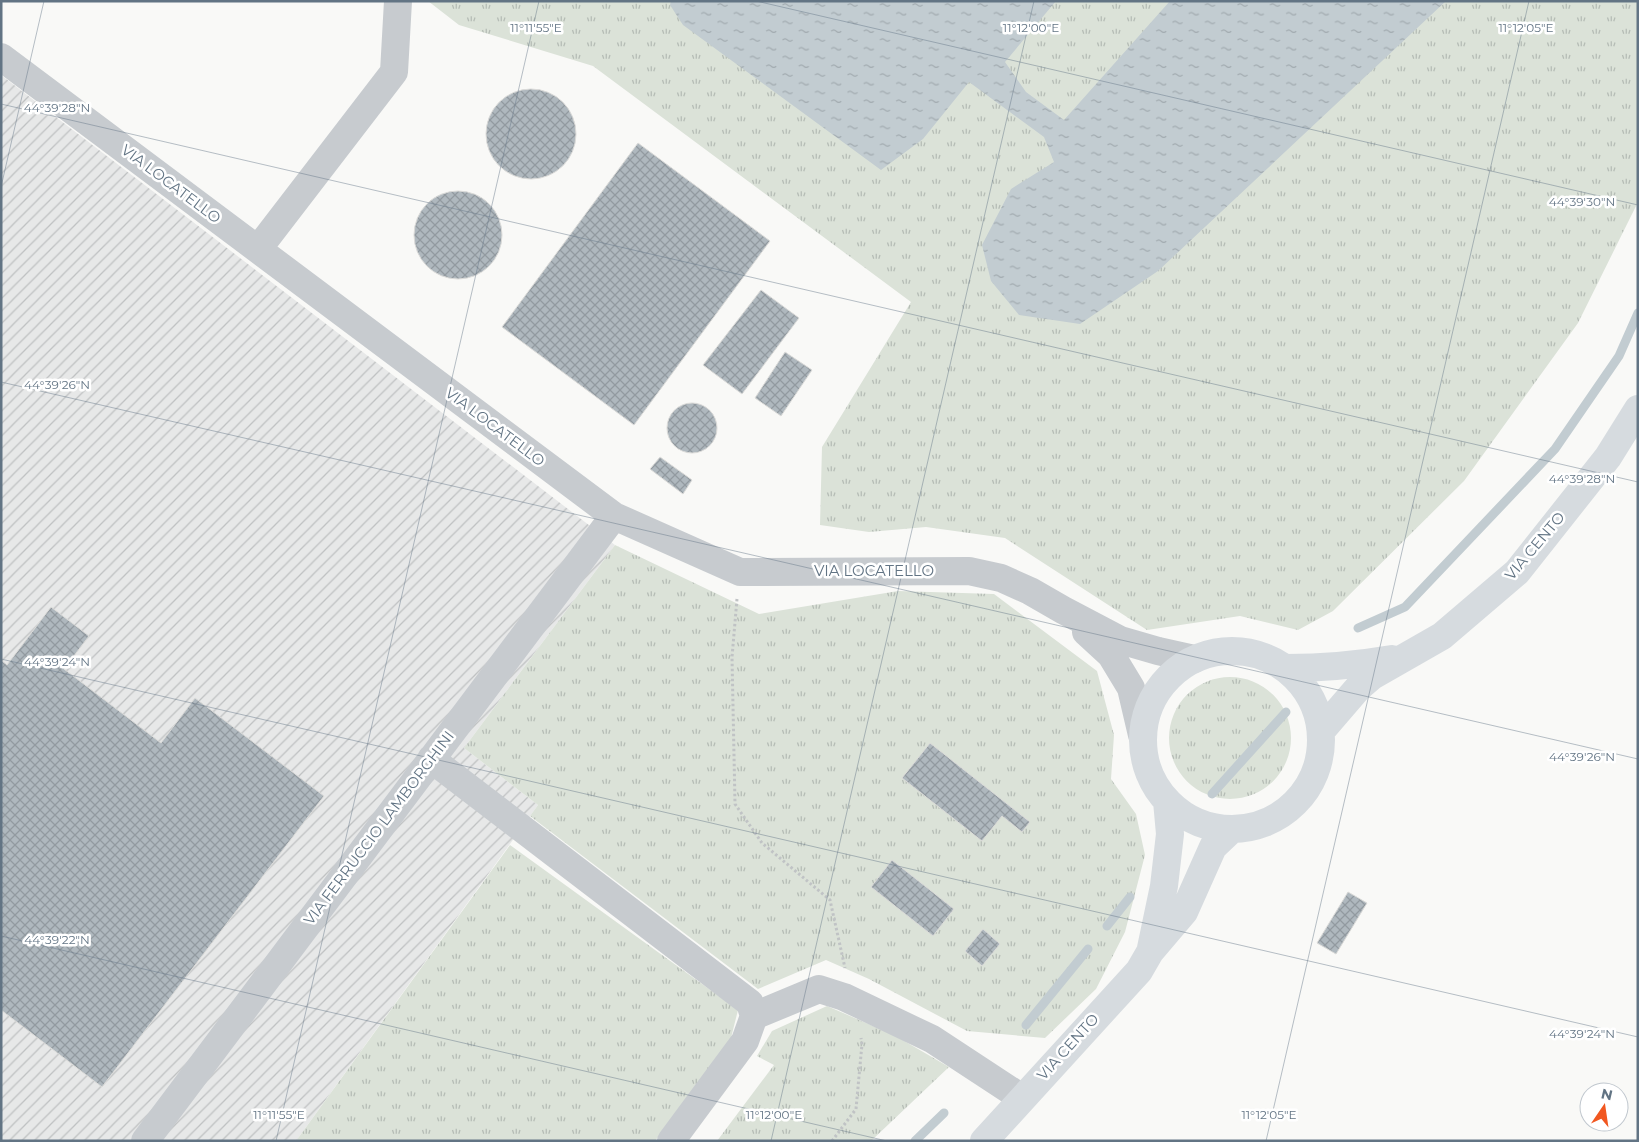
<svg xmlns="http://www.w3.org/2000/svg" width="1639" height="1142" font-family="Montserrat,sans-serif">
<defs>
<pattern id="industrial-furrows" width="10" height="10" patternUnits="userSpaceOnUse" patternTransform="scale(1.25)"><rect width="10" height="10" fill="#e7e8e8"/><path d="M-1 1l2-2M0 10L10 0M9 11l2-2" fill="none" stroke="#bfc1c2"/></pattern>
<pattern id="grass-tufts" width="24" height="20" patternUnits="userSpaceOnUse" patternTransform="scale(1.25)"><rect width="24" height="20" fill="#dbe2d8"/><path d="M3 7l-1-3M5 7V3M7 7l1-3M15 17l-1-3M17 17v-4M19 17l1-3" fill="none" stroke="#b5bcb5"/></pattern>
<pattern id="water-ripples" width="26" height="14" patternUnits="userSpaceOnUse" patternTransform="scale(1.25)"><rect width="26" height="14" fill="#c2ccd1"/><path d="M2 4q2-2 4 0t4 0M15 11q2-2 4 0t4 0" fill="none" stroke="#a1aaaf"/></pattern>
<pattern id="building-cross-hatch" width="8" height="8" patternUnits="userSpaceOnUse" patternTransform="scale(1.25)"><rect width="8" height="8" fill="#afb8be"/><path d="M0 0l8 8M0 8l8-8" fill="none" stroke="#929aa0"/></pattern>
</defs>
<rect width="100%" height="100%" fill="#f9f9f7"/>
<path fill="url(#industrial-furrows)" d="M1,75L615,545L464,748L538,805L296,1141H1Z"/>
<path fill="url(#grass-tufts)" d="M428,1H1638V202L1578,323L1464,481L1333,611L1298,630L1240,616L1147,630L1005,538L926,527L869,532L820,525L822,447L911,302L593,66L459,25Z
M615,545L759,614L898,591L994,594L1097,671L1114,735L1111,779L1136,814L1145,855L1125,932L1096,989L1045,1038L967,1031L869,979L826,960L758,989L530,816L538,805L464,748Z
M1169 738a61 61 0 1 1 122 0a61 61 0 1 1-122 0Z
M510,845L738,1010L731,1038L655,1141H296Z
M827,1006L894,1035L949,1067L871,1141H717L774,1065L757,1056L772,1031Z"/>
<path fill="url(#water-ripples)" d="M671,1H1056L1005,62L1026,92L1064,120L1170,1H1446L1158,271L1080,324L1019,315L991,281L982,245L1011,189L1054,162L1044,137L969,82L923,139L881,170L683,25L670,5Z"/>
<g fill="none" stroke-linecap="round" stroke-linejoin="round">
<path stroke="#c2ccd1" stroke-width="9" d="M1358,628L1405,607L1555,449L1619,356L1638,313
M1212,794L1286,712
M1107,926L1130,897
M1026,1025L1088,949
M915,1141L944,1113"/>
</g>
<path fill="url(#building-cross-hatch)" stroke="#dbdbd9" d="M486 134a45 45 0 1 1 90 0a45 45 0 1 1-90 0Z
M638,143L770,241L634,425L502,327Z
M414 235a44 44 0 1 1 88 0a44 44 0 1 1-88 0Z
M761,290L799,318L742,394L703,365Z
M785,352L812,370L781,416L755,398Z
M667 428a25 25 0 1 1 50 0a25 25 0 1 1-50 0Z
M660,457L692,480L683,494L650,469Z
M51,607L89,636L64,669L161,743L195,698L324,796L102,1087L1,1010V660L7,665Z
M930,743L1030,822L1022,832L1002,816L982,841L902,778Z
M892,860L954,909L933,936L871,887Z
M1348,892L1367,903L1336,954L1317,943Z
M983,929L1000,944L982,966L965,951Z"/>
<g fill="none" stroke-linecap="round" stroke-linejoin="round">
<path stroke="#c0c3c5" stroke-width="3" stroke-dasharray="2.5 2.5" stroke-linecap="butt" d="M737,599L732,657L735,804L762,843L830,900L845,968
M832,1141L856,1109L862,1044L861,1038"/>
<path stroke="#c7cbcf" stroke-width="28" d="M1,57L614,516L740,572L969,571L1001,578L1030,591L1063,610L1120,640L1158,651L1194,659
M258,249L394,72L398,1
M1086,632L1111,655L1131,688L1142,735
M431,759L750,1003L754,1016L745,1041L671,1141
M754,1016L819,989L844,997L932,1039L1022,1098
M145,1141L614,516"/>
<path stroke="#d6dbdf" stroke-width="28" d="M1143 740a89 89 0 1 1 178 0a89 89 0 1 1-178 0Z
M1286,668C1322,668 1357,665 1392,659
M1321,731L1358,688L1372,676L1442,636L1517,572L1608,457L1638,409
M1151,948L1164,886L1170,834L1167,801
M984,1141L1139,971L1150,952L1184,912L1213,847L1232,829"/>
</g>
<path fill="none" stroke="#627484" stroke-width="1" stroke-opacity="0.45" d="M756,1L1638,205M1,104L1638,482M1,187L44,1M1,382L1638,759M1,659L1638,1037M1,936L887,1141M276,1141L539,1M771,1141L1034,1M1266,1141L1529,1"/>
<g text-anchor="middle" stroke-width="5" stroke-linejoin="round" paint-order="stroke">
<g font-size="15" fill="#627484" stroke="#fff">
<text transform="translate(171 184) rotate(37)" y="5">VIA LOCATELLO</text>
<text transform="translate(495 427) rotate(37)" y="5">VIA LOCATELLO</text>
<text transform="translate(1535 546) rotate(-50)" y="5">VIA CENTO</text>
<text x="874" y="576">VIA LOCATELLO</text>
<text transform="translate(379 828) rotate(-53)" y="5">VIA FERRUCCIO LAMBORGHINI</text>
<text transform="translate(1068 1047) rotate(-48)" y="5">VIA CENTO</text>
</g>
</g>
<g font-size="12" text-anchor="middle" fill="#627484" stroke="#fff" stroke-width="5" stroke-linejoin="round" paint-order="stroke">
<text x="536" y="32">11°11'55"E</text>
<text x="1031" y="32">11°12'00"E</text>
<text x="1526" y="32">11°12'05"E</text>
<text x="57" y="112">44°39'28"N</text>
<text x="1582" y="206">44°39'30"N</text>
<text x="57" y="389">44°39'26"N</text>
<text x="1582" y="483">44°39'28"N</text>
<text x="57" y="666">44°39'24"N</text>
<text x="1582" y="761">44°39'26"N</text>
<text x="57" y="944">44°39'22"N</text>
<text x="1582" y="1038">44°39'24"N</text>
<text x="279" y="1119">11°11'55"E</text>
<text x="774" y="1119">11°12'00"E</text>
<text x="1269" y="1119">11°12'05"E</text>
</g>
<rect width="1639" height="1142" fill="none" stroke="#627484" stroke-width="5"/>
<g transform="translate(1604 1107) rotate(13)"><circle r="24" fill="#ffffff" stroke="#c0c7ce"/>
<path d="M0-4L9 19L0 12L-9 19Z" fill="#f15720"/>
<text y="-8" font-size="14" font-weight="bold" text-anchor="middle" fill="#627484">N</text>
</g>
</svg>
